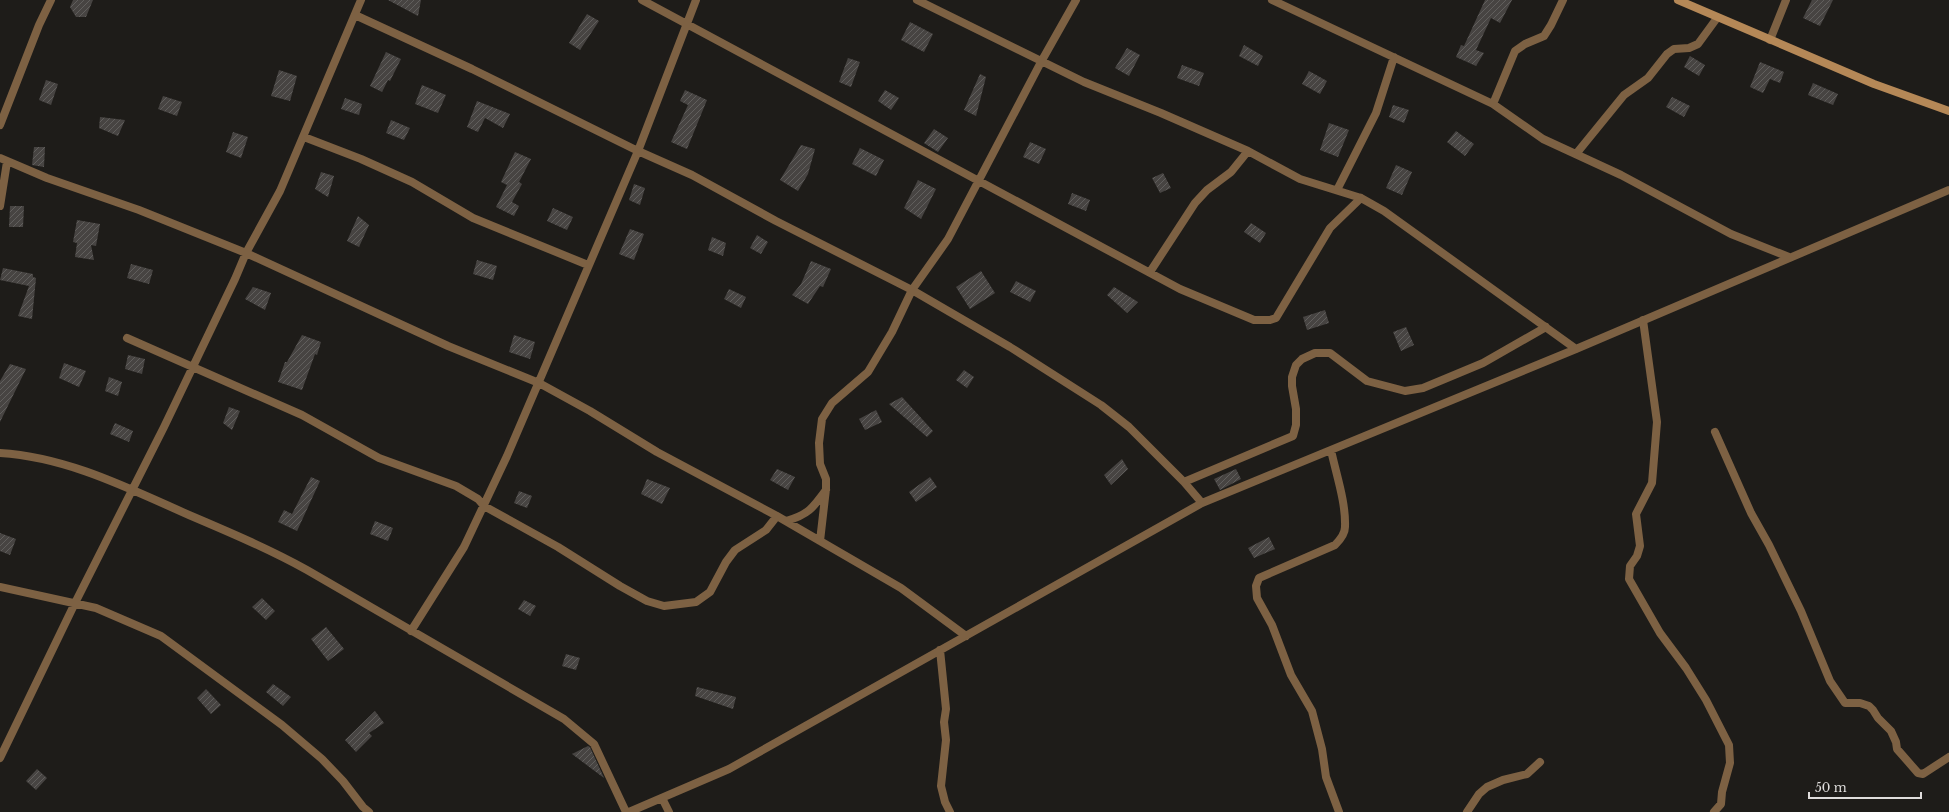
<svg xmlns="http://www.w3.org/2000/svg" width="1949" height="812" font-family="'Libre Baskerville',serif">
<defs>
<pattern id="building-hatch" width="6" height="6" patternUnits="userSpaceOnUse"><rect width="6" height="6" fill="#474442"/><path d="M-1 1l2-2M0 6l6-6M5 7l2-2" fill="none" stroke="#615f5d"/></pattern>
</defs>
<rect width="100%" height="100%" fill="#1e1c19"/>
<path fill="url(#building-hatch)" d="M73,0H93L86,17H76L70,7Z
M388,0H421L418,16Z
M1485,0H1512L1500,23L1491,18L1476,50L1484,53L1476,66L1456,57L1461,45L1464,46Z
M1812,0H1833L1820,26L1803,18Z
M587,14L599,21L580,50L569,43Z
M910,22L933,34L924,52L901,40Z
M1244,45L1263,56L1258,66L1239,56Z
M1127,48L1140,55L1129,76L1115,68Z
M386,52L401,59L390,81L388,80L382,92L370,86Z
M1690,56L1705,65L1699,76L1684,67Z
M848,58L860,62L851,87L839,82Z
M1760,62L1784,72L1780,83L1770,79L1763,93L1750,87Z
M1182,65L1204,73L1199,86L1177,78Z
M279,70L297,76L290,101L271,96Z
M1309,71L1327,81L1320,94L1302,84Z
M980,74L986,77L976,116L964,110Z
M46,80L58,84L51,105L39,100Z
M1813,83L1838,94L1833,105L1808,95Z
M422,85L446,95L438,113L415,104Z
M685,90L707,100L687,149L671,142L688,105L680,101Z
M885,90L899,98L891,110L878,101Z
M163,96L182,102L177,116L158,109Z
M1672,97L1690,106L1684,117L1666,107Z
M345,98L362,104L359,115L341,109Z
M477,101L510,114L503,128L485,118L478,132L467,127Z
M1393,105L1409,110L1404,123L1389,117Z
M100,117L125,120L118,136L99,128Z
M391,120L410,128L404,140L386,133Z
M1329,123L1349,130L1338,157L1320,150Z
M934,129L948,138L938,152L924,143Z
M1456,131L1474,144L1465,156L1447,142Z
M233,132L248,137L241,158L226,152Z
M1030,142L1046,149L1039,164L1023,157Z
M801,145L815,149L808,174L798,191L780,180Z
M34,147H45L44,167L32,165Z
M860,148L884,160L876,176L852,164Z
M515,152L531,159L519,182L522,184L512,202L519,206L514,216L496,207L507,185L501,182Z
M1396,165L1412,172L1402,195L1386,188Z
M321,172L334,176L328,197L315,189Z
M1163,173L1171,188L1160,193L1152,178Z
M918,180L936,189L921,219L904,208Z
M634,184L645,188L640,205L629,200Z
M1072,193L1090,200L1086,211L1068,204Z
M10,206H24L23,227H9Z
M553,208L573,217L567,230L547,221Z
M358,216L369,225L359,247L347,241Z
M77,220L100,224L96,246L91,245L94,260L75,257L77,243L73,242Z
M1251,223L1266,233L1260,243L1244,232Z
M630,229L644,234L634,260L619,254Z
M757,235L768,242L761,254L750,248Z
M712,237L726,243L723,256L708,250Z
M477,260L497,266L493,280L473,274Z
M811,261L831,269L823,287L820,286L808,304L792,295L801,284Z
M131,264L153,270L149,284L127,278Z
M3,268L33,274V277L36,278L32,319L18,316L29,286L0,280Z
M981,271L995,293L970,309L956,287Z
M1016,281L1036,291L1030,302L1010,292Z
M253,287L271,293L265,310L245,299Z
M1114,287L1138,302L1127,313L1107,295Z
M729,289L746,297L741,308L724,299Z
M1325,310L1329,323L1307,330L1303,317Z
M1406,327L1414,345L1401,351L1393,332Z
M302,335L321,342L317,355L315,354L302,390L278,382L285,362H287Z
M514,335L535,342L530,359L509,352Z
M128,355L145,359L142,374L125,369Z
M64,363L86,371L79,387L59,378Z
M10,364L26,369L0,422V381Z
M964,370L974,377L967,388L956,380Z
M109,377L122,382L118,396L105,391Z
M902,397L933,431L927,437L889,404Z
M229,407L240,411L232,430L223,423Z
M876,410L882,422L865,430L859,419Z
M115,423L133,431L129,442L110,434Z
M1122,459L1128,469L1111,485L1104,475Z
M777,469L795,477L788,490L770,480Z
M1236,469L1241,479L1220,490L1214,479Z
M311,477L320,481L297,531L278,522L284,510L292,514Z
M930,477L937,487L916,502L909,492Z
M647,479L670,488L662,504L641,494Z
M519,491L532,496L527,508L514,503Z
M375,521L393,528L388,541L370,534Z
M0,533L16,539L10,555L0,551Z
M1269,537L1275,549L1254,558L1248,548Z
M262,598L275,611L266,620L252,607Z
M524,600L536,606L530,616L518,609Z
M326,627L344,649L328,661L311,639Z
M566,654L580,658L576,670L562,666Z
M273,684L291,697L283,706L266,692Z
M697,687L736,697L733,709L695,696Z
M206,689L221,705L211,714L197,698Z
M375,711L384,723L369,733L372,736L356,752L345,740Z
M588,746L590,747L604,778L572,754Z
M37,769L47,778L36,790L26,781Z"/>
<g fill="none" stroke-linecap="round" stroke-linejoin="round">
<path stroke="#7d6143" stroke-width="8" d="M642,0L1180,289L1254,320H1270L1276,318L1330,228L1361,198
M917,0L1084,82L1161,113L1248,151L1300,179L1361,198L1384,211L1576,349
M1272,0L1493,104L1543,139L1621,175L1731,234L1789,257
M355,15L472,69L638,151L692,175L776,221L912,290L1010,347L1101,405L1129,427L1184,482L1293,436L1296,425V409L1292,386V377L1296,365L1302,359L1315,353H1330L1367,381L1405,391L1423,388L1483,363L1546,327
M1770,40L1786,0
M1493,104L1515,51L1525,44L1544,36L1551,25L1563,0
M0,125L39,25L51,0
M304,137L361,159L412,182L473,218L588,265
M1576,154L1624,95L1648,78L1667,54L1674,49L1689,48L1698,44L1717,18
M0,158L47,178L139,210L246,253L448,346L539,383L590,411L657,452L777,516L901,588L966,636
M1337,190L1376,113L1394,57
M0,206L7,162
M1150,272L1195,203L1207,190L1231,172L1248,151
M1643,320L1657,422L1652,483L1636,514L1640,546L1637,556L1630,566L1629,579L1660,633L1686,668L1706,700L1729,745L1730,763L1722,792L1721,804L1714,812
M127,338L302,415L379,458L456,486L478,499L484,506L558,547L620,586L647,601L664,606L696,602L710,592L726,562L735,550L766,530L777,516
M1715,432L1751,513L1769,545L1801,611L1830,681L1845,703H1860L1869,706L1873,710L1878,718L1891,731L1896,742L1897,749L1918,773L1923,774L1949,757
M1331,450C1336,474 1346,502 1345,527C1345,534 1340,540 1335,545L1259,578L1256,586L1257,598L1272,625L1291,675L1312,711L1322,749L1326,777L1339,812
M0,453C67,457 128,488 189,515C229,532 269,549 307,570L564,719L594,744L626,812
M1184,482L1202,503
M786,521C808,515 813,508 826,490
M820,541L826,489V479L820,464L819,443L822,419L832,403L868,372L892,332L912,290L948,239L1041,62L1076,0
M0,587L96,608L161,636L282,725L322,759L343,781L363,807L369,812
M411,631L464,547L507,456L638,151L696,0
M940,650L946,709L944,722L946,740L941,786L945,802L950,812
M0,758L75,603L164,427L235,279L246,253L280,191L361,0
M662,798L669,812
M629,812L729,769L1202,503L1576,349L1949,190
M1467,812L1479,794L1487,787L1503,780L1527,774L1540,762"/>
<path stroke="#b58857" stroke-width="8" d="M1678,0L1874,84L1949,111"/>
</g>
<path d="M1809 792v6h112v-6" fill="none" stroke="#dfdddc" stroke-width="2"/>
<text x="1815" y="792" font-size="12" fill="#dfdddc" stroke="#1e1c19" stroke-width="3" paint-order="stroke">50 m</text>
</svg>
